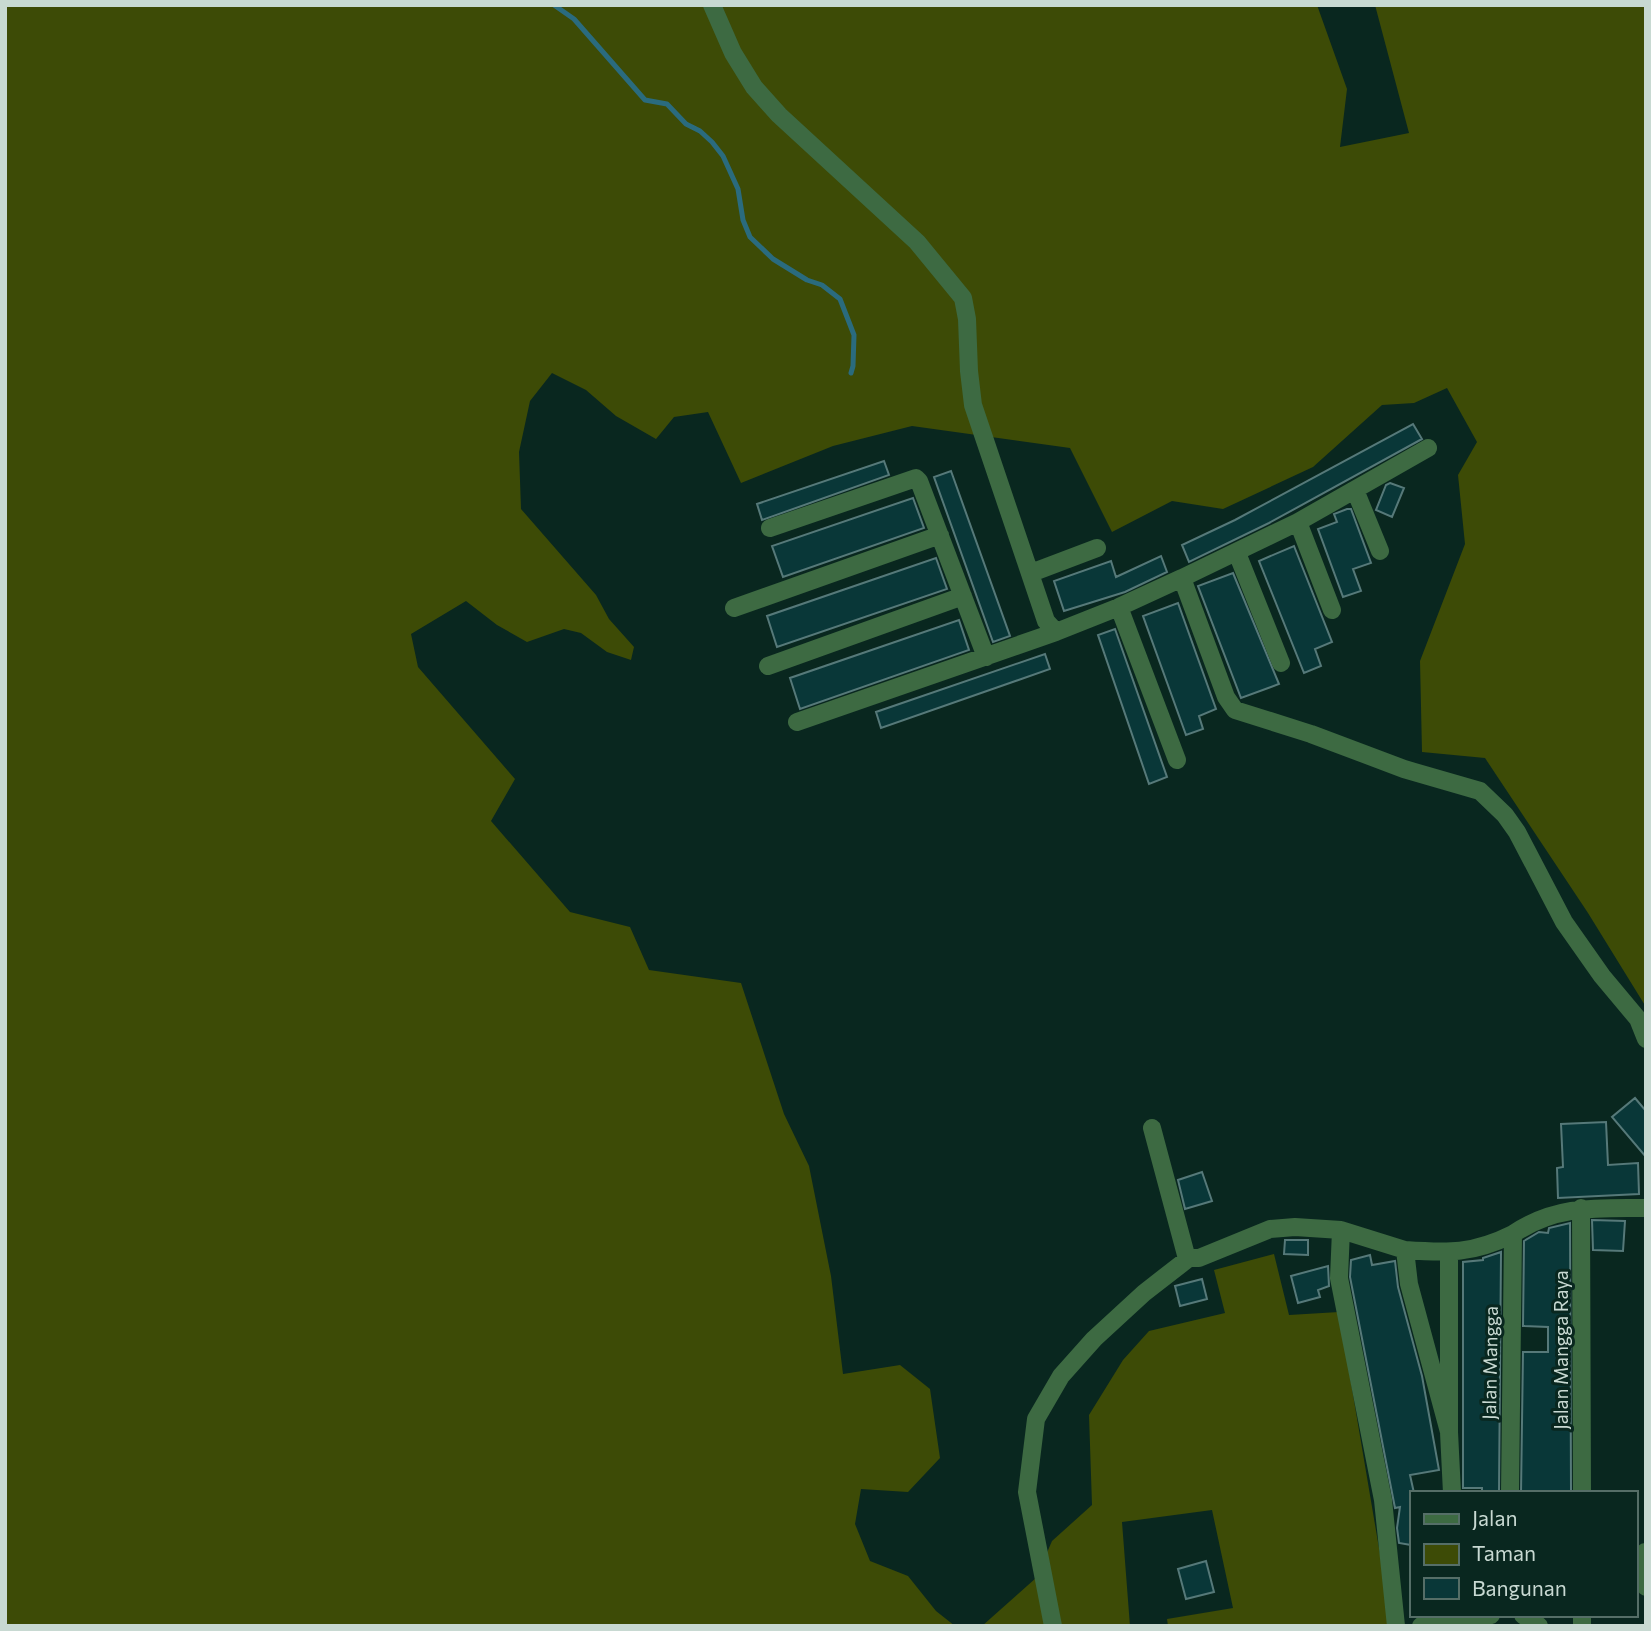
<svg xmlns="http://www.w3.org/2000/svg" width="1651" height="1631" font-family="Commissioner,sans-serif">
<rect width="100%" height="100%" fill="#09271f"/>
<path fill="#3d4b06" d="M5,5H1317L1347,89L1340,147L1409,133L1375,5H1646V1007L1588,913L1485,758L1422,752L1420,661L1465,544L1458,475L1477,442L1447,388L1414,403L1382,405L1313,467L1223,509L1172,501L1112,532L1070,448L912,426L833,446L741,483L708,412L674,417L656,439L616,416L586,390L552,373L530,401L519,452L521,509L596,595L609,619L634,647L631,660L607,652L581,633L564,629L527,642L497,625L466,601L411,634L418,667L515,779L491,821L570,912L630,927L649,970L741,983L784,1114L809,1166L831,1276L843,1374L900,1365L930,1389L940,1458L908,1492L861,1489L855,1524L870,1561L908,1576L936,1611L955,1626H5Z
M1274,1254L1289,1315L1339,1312L1381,1560L1389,1626H1168L1167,1619L1233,1608L1212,1510L1122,1522L1130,1626H982L1036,1578L1052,1541L1092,1505L1089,1415L1123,1360L1149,1331L1225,1313L1214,1270Z"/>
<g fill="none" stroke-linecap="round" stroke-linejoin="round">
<path stroke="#2a6b7e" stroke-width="5" d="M554,5L574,19L645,100L667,104L686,124L700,131L712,142L723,156L738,189L743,220L750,237L773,259L807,280L822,285L840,299L854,335L853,366L851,373"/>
</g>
<path fill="#093738" stroke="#567979" stroke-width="2" d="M1413,424L1422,439L1269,523L1189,562L1182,545L1235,520Z
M884,461L889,475L762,520L757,504Z
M951,471L1010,636L993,642L934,477Z
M1390,483L1404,488L1392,517L1376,510L1386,485Z
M913,498L924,528L783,577L772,546Z
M1347,509H1351L1371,563L1353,569L1361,591L1343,597L1318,529L1337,522L1334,514Z
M1294,546L1332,642L1315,649L1321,666L1304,673L1259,561Z
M1161,556L1167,572L1125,592L1064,611L1054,581L1111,561L1116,577Z
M936,558L947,589L777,647L767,616Z
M1233,573L1279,684L1241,698L1198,586Z
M1178,603L1216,709L1199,716L1203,729L1186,735L1143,616Z
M959,620L969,650L800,709L790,678Z
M1115,629L1167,777L1149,784L1098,635Z
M1045,654L1050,669L881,728L876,712Z
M1635,1098L1646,1111V1157L1612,1117Z
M1606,1122L1608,1165L1638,1163L1639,1194L1558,1198L1557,1168L1563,1167L1561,1124Z
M1202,1172L1212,1201L1185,1209L1178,1180Z
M1592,1220L1625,1221L1623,1251L1593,1250Z
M1570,1223L1571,1493H1521L1523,1352H1548V1327L1523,1326L1524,1241L1539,1232L1548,1233L1549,1228Z
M1285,1240H1308V1255L1284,1254Z
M1501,1252L1499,1493H1482V1488H1463V1262L1483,1260V1258Z
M1370,1255L1372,1265L1395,1261L1398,1287L1422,1376L1439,1470L1410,1475L1414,1493H1411V1545L1399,1543L1397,1528L1400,1507L1395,1508L1350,1277L1351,1260Z
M1328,1266L1329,1286L1318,1290L1320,1297L1298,1303L1291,1276Z
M1202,1279L1207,1299L1180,1306L1175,1286Z
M1206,1561L1214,1592L1186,1599L1178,1569Z"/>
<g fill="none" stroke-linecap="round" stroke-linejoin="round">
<path stroke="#3d6a42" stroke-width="18" d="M712,5L733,53L754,87L779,115L917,242L963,298L967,319L969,371L973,405L1046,621L1056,632L1119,607L1182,578L1226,697L1235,710L1311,734L1404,769L1480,791L1505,815L1517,832L1564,922L1602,976L1638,1019L1646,1039
M1355,490L1380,551
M1298,522L1332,610
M770,528L916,478L919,481L986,657
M1237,553L1281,663
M1031,573L1097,548
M1182,578L1298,522L1428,448
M1119,607L1177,760
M734,608L940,535
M768,666L963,596
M797,722L1056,632
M1152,1128L1186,1255L1189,1258H1199L1270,1229L1295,1227L1341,1230
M1581,1208L1582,1493
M1449,1253V1432L1452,1493
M1449,1432L1409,1284L1405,1250C1448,1253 1473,1254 1513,1234
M1510,1493L1513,1234C1556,1205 1597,1208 1646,1208
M1645,1552L1646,1587
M1523,1615L1539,1626
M1582,1615V1626
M1053,1626L1027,1492L1036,1419L1061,1376L1094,1339L1144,1293L1189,1258
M1396,1626L1383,1500L1339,1278L1341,1230L1405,1250
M1421,1626L1491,1615"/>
</g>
<g text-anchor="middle" stroke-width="6" stroke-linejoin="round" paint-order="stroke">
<g font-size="19" fill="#c8d9d2" stroke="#09271f">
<text transform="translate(1561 1350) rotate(-90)" y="7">Jalan Mangga Raya</text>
<text transform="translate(1490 1363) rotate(-89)" y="7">Jalan Mangga</text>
</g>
</g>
<rect width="1651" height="1631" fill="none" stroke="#c8d9d2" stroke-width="14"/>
<rect x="1410" y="1491" width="228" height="126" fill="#09271f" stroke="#556e67" stroke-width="2"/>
<rect x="1424" y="1514" width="35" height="10" fill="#3d6a42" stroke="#556e67" stroke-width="2"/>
<text x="1472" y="1526" font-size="21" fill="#c8d9d2">Jalan</text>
<rect x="1424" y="1544" width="35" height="21" fill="#3d4b06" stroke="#556e67" stroke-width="2"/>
<text x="1472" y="1561" font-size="21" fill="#c8d9d2">Taman</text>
<rect x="1424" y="1578" width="35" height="21" fill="#093738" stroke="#556e67" stroke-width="2"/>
<text x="1472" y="1596" font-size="21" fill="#c8d9d2">Bangunan</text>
</svg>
